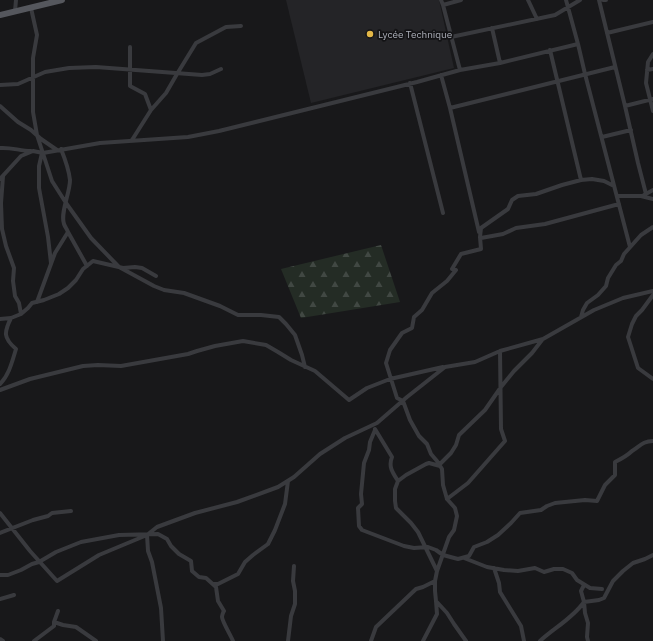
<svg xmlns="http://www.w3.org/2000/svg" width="653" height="641" font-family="'IBM Plex Sans',sans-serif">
<defs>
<pattern id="forest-firs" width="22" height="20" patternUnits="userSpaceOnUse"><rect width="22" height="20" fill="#242c25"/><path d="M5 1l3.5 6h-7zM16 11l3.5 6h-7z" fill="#414843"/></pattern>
</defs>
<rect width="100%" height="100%" fill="#18181a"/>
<path fill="#242427" d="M286,0H439L454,68L311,103Z"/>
<path fill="url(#forest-firs)" d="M381,245L400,302L301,318L281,269Z"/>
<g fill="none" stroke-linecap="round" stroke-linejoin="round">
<path stroke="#393a3e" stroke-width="4" d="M441,0L443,5L461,0
M528,0L537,19
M566,0L578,44
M599,0L625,106L653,99
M603,0H606
M31,8L37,35L33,58V112L37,135L52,181L66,203L91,238L119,267L154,286L164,290L184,293L220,306L238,315H261L279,317L286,324L295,335L302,355L305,367
M15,11L16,0
M492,28L500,63
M607,33L653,22
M451,37L555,15L580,0
M130,47V86L145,94L151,110
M550,50L581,180
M653,54L648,62L646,83L653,111
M460,70L500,63L578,44L585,74L630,247
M647,70L653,69
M441,75L450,108L479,232
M410,83L443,213
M0,85L18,84L45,72L69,68L96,67L202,75L210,74L221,69
M0,106L18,122L31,130L41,139L57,150
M625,106L638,163L646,194
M450,108L615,67
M602,137L631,130
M132,140L151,110L166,93L177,74L196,43L226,27L241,26
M0,148C11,147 20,151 31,151
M42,153L39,166V188L48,237L51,263
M3,176L1,203L2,229L6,246L14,268L13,281L15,296L19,303L21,314
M0,179L21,156L33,151L43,153L100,143L188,137L219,131L417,82L460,70L443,5
M644,195L653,190
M617,196H641L653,199
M68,232L87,266
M481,238L503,234L516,228L545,224L619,204
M653,295L642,310L636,316L632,324L628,337L638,368L653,379
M37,302L55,253L68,232C67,229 65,227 64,224C60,213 70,193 70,180C69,170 65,159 61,149
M581,317L583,310L587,303L598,295L606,286L608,278L616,265L621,261L624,254L641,235L653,227
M0,319L11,318L21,314L28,308L32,303L44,300L59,294L68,288L76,280L83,269L93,261L123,268L135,267L142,268L156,276
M0,384C9,375 12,362 16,349C3,338 4,332 11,318
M0,390L30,379L83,366L98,365L121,366L188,354L197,351L215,346L243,341L266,345L278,352L291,360L315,371L349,400L367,388L390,379L443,367
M375,429L392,457C388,467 393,473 398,481
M375,430L370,442L369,450L364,463L361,494L362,504L358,508L359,526L362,530L404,546L414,548L428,547L436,550L443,555L458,559L469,556L474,547L487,542L498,535L511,523L520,513L541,510L547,506L555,503L585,500L597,501L605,485L615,475V462C621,459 627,456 632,451C640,446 643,441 653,441
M439,465L451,453L456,445L459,435L485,410L501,387L514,371L532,353L542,340
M447,499L468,483L505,441L501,429L500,351
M0,513L30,551L57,581L99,555L147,535L157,527L195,513L237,502L278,487L294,477L320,454L345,438L377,423L407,397L445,367L475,362L500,351L543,339L594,310L623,298L653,291
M0,533L33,520L48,516L52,513L71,511
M147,535L148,551L152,562L161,608L163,641
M464,558L487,567L504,570L518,571L535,568L544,572L554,569H563L572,573L577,580L590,588L602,589
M494,568L499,583L500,592L521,626L524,641
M437,571L418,532L411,523L396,508L395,501V489L398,481L406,475L426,464L429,463L440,466
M0,575H8L21,570L32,564L39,562L56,552L81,542L119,535L158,534L167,539L171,546L179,554L191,561L192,571L199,577L206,578L216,587L218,601L224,611C223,612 222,616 222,617C222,621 231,636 233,641
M214,584H218L238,574L245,562L253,555L268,544L275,530L285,504L288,481
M584,585L581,591L584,602L585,613L588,623L587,637L588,641
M0,599L14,595
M54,622L63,625L76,627L96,641
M0,639L3,641
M34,641L54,626V622L58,611
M288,641L291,616L295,604V591L293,581L294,566
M371,641L376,627L416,589L423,587L435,581
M423,641L437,614L436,601
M466,641L454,624L447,613L436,601L435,591V581L437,571L449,537L454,530L457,516L455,508L447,499L443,485L442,469L437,461L431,454L427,444L419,436L410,420L403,401L397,398L386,363L390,350L402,333L412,328L414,317L422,310L432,293L447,281L456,270L452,269L461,254L481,249L480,237L481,228L508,209L512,200L518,196L536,194L562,185L581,180L592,179L604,181L614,186
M540,641C554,628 573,618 584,602L599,600L604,598L613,581L623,571L633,563L645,559L653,555"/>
<path stroke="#55575d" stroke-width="6" d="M0,15L62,0"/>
</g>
<circle fill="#e3b747" stroke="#131315" stroke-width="1.5" cx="370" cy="34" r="4"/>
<g text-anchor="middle" stroke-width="3.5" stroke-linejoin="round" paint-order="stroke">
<g font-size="10" fill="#abaeb8" stroke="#131315" text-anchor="start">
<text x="378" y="38">Lycée Technique</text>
</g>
</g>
</svg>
